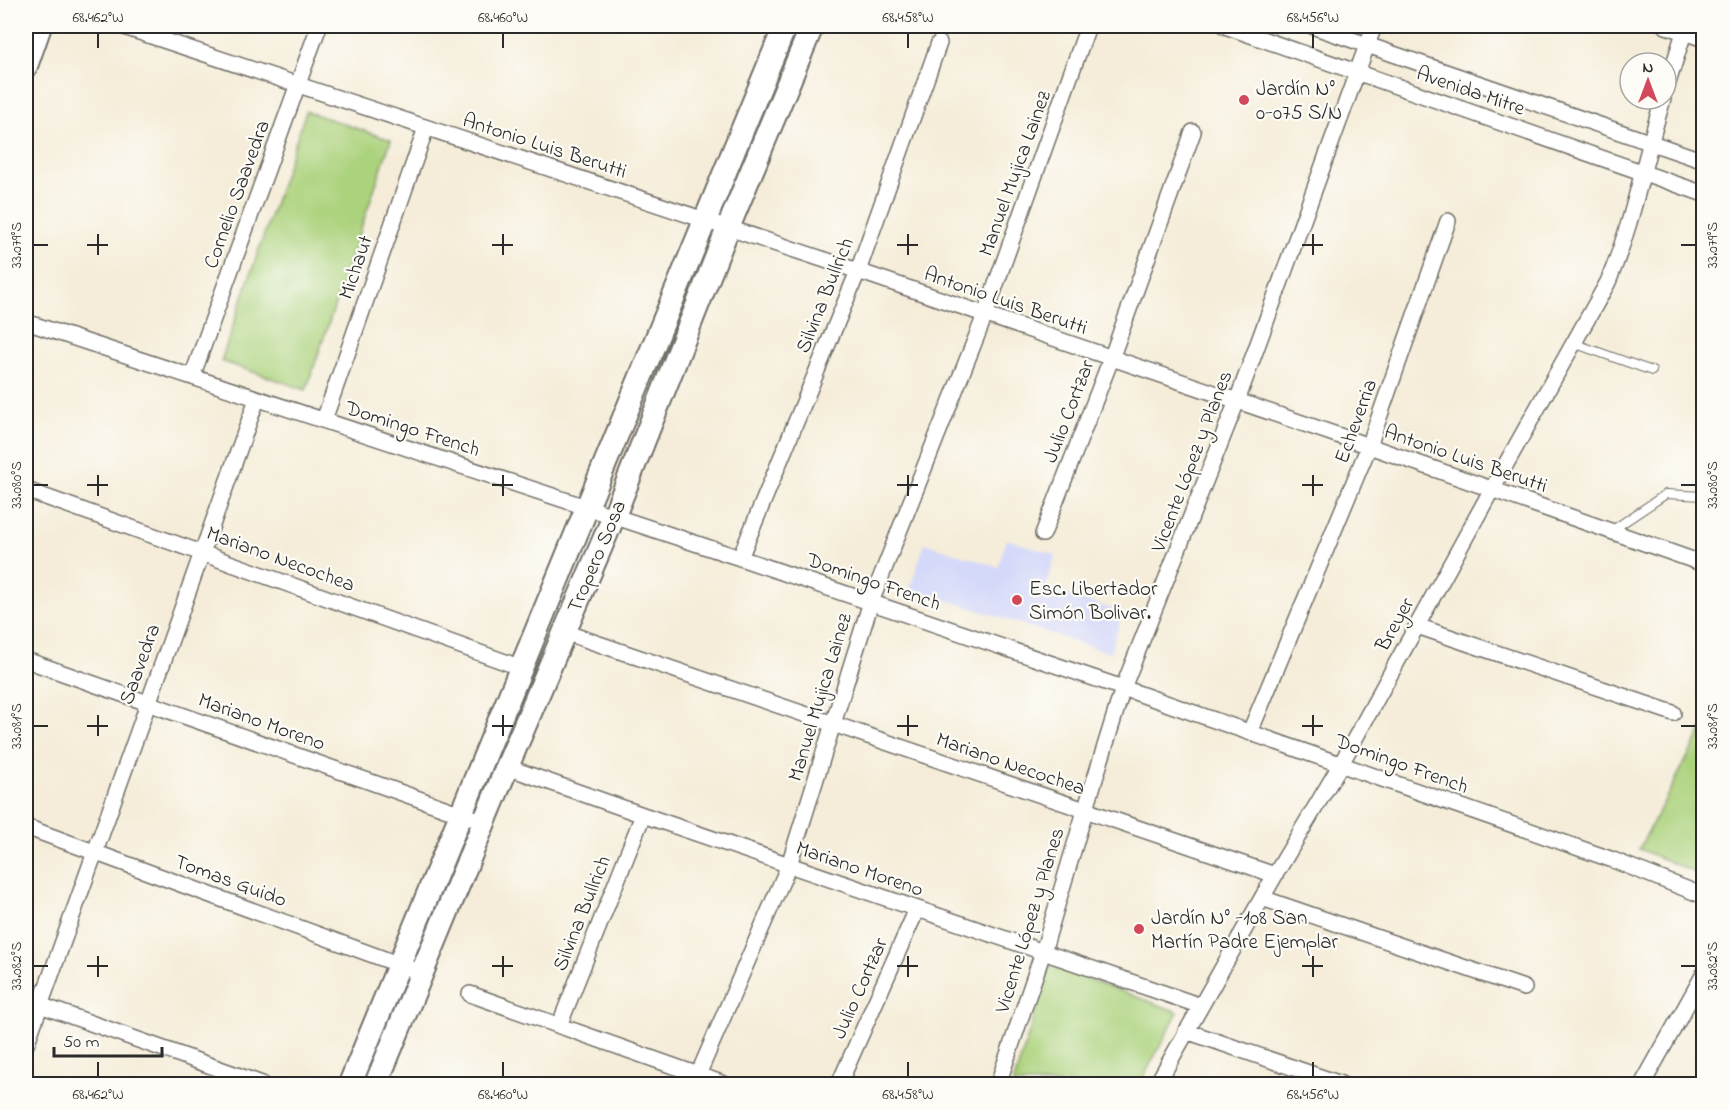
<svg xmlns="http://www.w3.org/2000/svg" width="1729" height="1110" font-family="'Indie Flower',sans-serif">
<rect width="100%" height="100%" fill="#fdfcf7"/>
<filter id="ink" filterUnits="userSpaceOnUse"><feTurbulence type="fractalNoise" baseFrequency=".0167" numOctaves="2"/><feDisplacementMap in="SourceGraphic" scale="12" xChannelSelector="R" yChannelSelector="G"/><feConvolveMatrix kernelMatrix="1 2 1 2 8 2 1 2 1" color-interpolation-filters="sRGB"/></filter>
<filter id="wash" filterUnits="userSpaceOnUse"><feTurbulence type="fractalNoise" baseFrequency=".008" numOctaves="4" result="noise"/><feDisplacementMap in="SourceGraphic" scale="24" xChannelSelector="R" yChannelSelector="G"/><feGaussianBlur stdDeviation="1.35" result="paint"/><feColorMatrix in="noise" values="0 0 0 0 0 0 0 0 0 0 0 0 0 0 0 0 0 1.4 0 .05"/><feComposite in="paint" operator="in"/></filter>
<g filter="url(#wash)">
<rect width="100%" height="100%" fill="#f5edd9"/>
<path fill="#d4d8f9" d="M1007,539L1056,555L1045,587L1123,613L1110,653L910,588L925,543L998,567Z"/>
<path fill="#abd27c" stroke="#6b7e54" stroke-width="1.5" d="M306,111L391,140L306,390L221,361Z
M1703,728V876L1639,849Z
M1050,965L1178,1012L1140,1084H1013Z"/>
</g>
<g filter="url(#ink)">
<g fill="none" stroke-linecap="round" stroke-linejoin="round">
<defs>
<path id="lane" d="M1573,343L1652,371
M1611,531L1666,494L1704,496"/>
<path id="street" d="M121,26L858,271L1369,446L1704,564
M1225,26L1704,194
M1312,26L1704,161
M1666,26L1704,39
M1666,89L1686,26
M26,322L740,558L1123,688L1613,860L1704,896
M192,377L319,26
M324,420L426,128
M26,490L522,668
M1043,534L1111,359L1193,132
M740,558L858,271L939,43
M1417,626L1673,713
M564,632L1275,875
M26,660L484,822
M1250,732L1369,446L1448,221
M507,767L643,815L1201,1006
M26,827L422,973
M1262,898L1524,988
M470,994L724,1084
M26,1000L262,1084
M559,1026L643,815
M1186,1031L1341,1084
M26,1045L257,399
M698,1075L789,865L871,602L985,315L1088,26
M1643,1083L1704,974
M839,1084L917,909
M998,1084L1043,952L1085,811L1123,688L1237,401L1374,26
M1157,1084L1275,875L1341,764L1492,489L1608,282C1633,223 1644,160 1663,99"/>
<path id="secondary" d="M26,66L40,26
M350,1084L785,26
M376,1084L507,767L614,516L728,228L812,26"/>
</defs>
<use href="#lane" stroke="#726f68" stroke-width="10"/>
<use href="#street" stroke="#726f68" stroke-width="18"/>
<use href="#secondary" stroke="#726f68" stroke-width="26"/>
<use href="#lane" stroke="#fff" stroke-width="8"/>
<use href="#street" stroke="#fff" stroke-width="15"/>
<use href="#secondary" stroke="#fff" stroke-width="22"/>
</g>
</g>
<path fill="none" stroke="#2b2b2b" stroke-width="2" d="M98,33V48M503,33V48M908,33V48M1313,33V48M98,234V255M503,234V255M908,234V255M1313,234V255M33,245H48M87,245H108M492,245H513M897,245H918M1302,245H1323M1681,245H1696M98,475V496M503,475V496M908,475V496M1313,475V496M33,485H48M87,485H108M492,485H513M897,485H918M1302,485H1323M1681,485H1696M98,715V736M503,715V736M908,715V736M1313,715V736M33,726H48M87,726H108M492,726H513M897,726H918M1302,726H1323M1681,726H1696M98,956V977M503,956V977M908,956V977M1313,956V977M33,966H48M87,966H108M492,966H513M897,966H918M1302,966H1323M1681,966H1696M98,1062V1077M503,1062V1077M908,1062V1077M1313,1062V1077"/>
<g fill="#d1495b" stroke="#fdfcf7" stroke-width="2">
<circle cx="1244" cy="100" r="6"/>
<circle cx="1017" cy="600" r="6"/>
<circle cx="1139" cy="929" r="6"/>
</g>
<g text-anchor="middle" stroke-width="4.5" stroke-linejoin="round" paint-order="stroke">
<g font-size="21" fill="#2b2b2b" stroke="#fdfcf7" text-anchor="start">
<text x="1256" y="95">Jardín N°<tspan x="1256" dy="24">0-075 S/N</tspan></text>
<text x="1029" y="595">Esc. Libertador<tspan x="1029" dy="24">Simón Bolivar.</tspan></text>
<text x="1151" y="924">Jardín N° -108 San<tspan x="1151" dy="24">Martín Padre Ejemplar</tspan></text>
</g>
<g font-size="21" fill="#2b2b2b" stroke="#fdfcf7">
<text transform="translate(1471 90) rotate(19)" y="7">Avenida Mitre</text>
<text transform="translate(545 145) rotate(18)" y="7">Antonio Luis Berutti</text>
<text transform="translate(1014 173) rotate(-70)" y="7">Manuel Mujica Lainez</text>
<text transform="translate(236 194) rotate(-70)" y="7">Cornelio Saavedra</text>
<text transform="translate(355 267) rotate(-71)" y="7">Michaut</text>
<text transform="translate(824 295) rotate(-68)" y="7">Silvina Bullrich</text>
<text transform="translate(1006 300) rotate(19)" y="7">Antonio Luis Berutti</text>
<text transform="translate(1068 411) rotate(-69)" y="7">Julio Cortzar</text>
<text transform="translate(1355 421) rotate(-70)" y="7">Echeverria</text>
<text transform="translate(413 428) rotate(18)" y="7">Domingo French</text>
<text transform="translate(1466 458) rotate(19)" y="7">Antonio Luis Berutti</text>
<text transform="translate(1191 461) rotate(-69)" y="7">Vicente López y Planes</text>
<text transform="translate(596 556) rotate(-67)" y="7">Tropero Sosa</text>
<text transform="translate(281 558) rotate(20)" y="7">Mariano Necochea</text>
<text transform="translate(874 581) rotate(19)" y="7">Domingo French</text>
<text transform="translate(1394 624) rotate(-61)" y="7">Breyer</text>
<text transform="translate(139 664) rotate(-70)" y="7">Saavedra</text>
<text transform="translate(819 697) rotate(-73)" y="7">Manuel Mujica Lainez</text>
<text transform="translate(262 721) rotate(20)" y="7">Mariano Moreno</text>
<text transform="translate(1011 763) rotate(19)" y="7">Mariano Necochea</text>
<text transform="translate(1402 763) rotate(20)" y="7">Domingo French</text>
<text transform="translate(860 868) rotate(19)" y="7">Mariano Moreno</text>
<text transform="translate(231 880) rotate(20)" y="7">Tomas Guido</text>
<text transform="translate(581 913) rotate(-68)" y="7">Silvina Bullrich</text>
<text transform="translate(1029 920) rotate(-73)" y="7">Vicente López y Planes</text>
<text transform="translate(859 988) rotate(-66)" y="7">Julio Cortzar</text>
</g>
</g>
<rect width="1729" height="1110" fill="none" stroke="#fdfcf7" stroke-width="66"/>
<g transform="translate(1648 81)"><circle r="28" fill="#fdfcf7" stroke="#a9a8a5" stroke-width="1.5"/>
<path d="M0-4.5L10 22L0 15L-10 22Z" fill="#d1495b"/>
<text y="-9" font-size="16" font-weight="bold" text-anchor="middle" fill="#2b2b2b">N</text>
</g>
<path d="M54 1047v9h108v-9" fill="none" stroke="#2b2b2b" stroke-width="3"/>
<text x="63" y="1047" font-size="18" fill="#2b2b2b" stroke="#fdfcf7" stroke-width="4.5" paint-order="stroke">50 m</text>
<rect x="33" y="33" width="1663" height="1044" fill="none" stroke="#2b2b2b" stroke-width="2"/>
<g font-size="15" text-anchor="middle" fill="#2b2b2b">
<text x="98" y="22">68.462°W</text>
<text x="503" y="22">68.460°W</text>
<text x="908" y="22">68.458°W</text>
<text x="1313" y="22">68.456°W</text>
<text transform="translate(16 245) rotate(-90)" y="5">33.079°S</text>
<text transform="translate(1712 245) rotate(-90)" y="5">33.079°S</text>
<text transform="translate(16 485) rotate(-90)" y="5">33.080°S</text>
<text transform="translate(1712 485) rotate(-90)" y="5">33.080°S</text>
<text transform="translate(16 726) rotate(-90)" y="5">33.081°S</text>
<text transform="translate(1712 726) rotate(-90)" y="5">33.081°S</text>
<text transform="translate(16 966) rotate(-90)" y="5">33.082°S</text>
<text transform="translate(1712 966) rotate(-90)" y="5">33.082°S</text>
<text x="98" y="1099">68.462°W</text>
<text x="503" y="1099">68.460°W</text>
<text x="908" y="1099">68.458°W</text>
<text x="1313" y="1099">68.456°W</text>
</g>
</svg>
